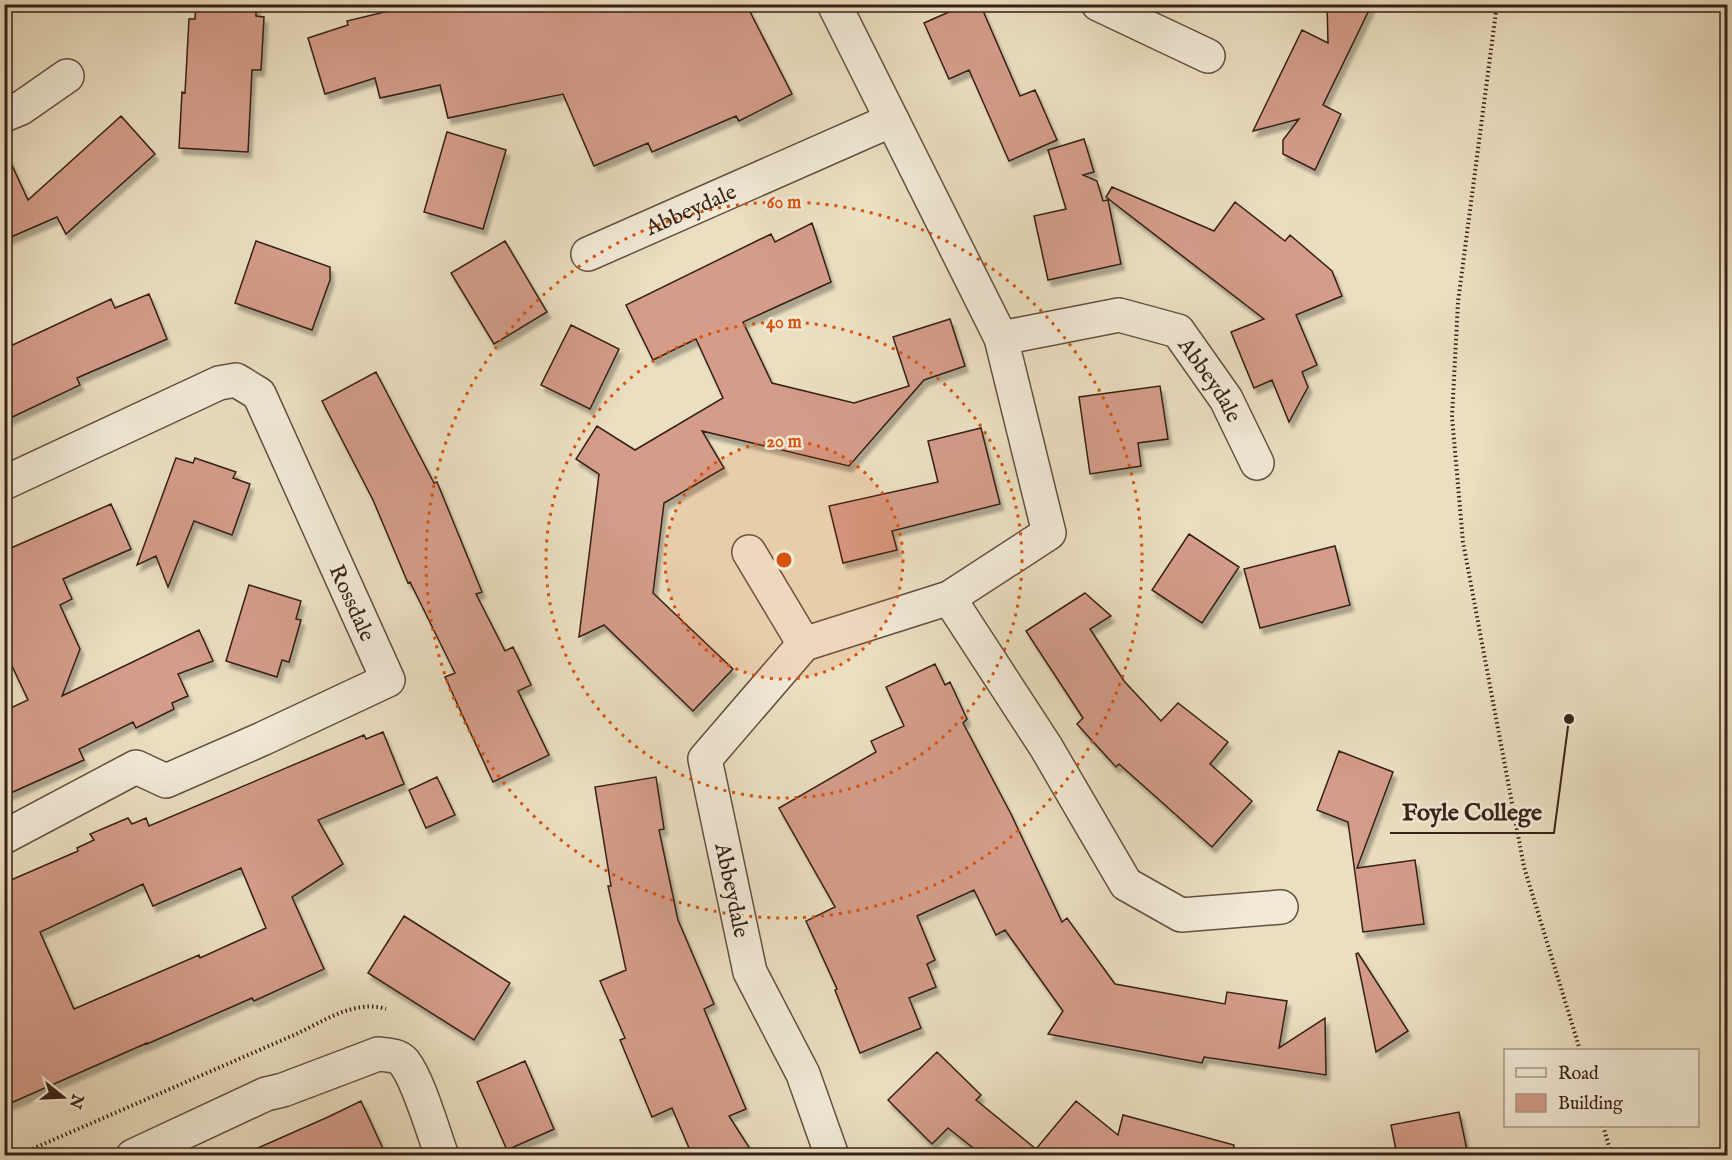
<svg xmlns="http://www.w3.org/2000/svg" width="1732" height="1160" font-family="'IM FELL English',serif">
<defs>
<filter id="shadow"><feDropShadow dx="3.5" dy="6" stdDeviation="1.5" flood-color="#0004"/></filter>
</defs>
<rect width="100%" height="100%" fill="#ebdfc1"/>
<filter id="stains"><feTurbulence type="fractalNoise" baseFrequency=".00333" numOctaves="4"/><feColorMatrix values="0 0 0 0 .2 0 0 0 0 .09 0 0 0 0 .02 0 0 0 .5 -.17"/></filter>
<radialGradient id="worn" r=".72"><stop offset=".6" stop-color="#630" stop-opacity="0"/><stop offset="1" stop-color="#630" stop-opacity=".3"/></radialGradient>
<path fill="#d49c89" stroke="#362016" stroke-width="1.5" fill-rule="evenodd" filter="url(#shadow)" d="M196,4H256V16L264,17L261,70H252L248,152L179,148L182,92L185,93L189,19H195Z
M418,4H746L792,94L739,121L736,116L652,152L648,143L594,166L563,94L448,118L440,85L380,98L375,78L325,94L308,38L348,25L347,21Z
M967,4H980L1020,96L1035,90L1057,140L1009,161L969,70L949,79L924,23Z
M1327,4H1372L1323,105L1341,114L1315,170L1283,154V140L1299,119L1253,131L1302,30L1328,43Z
M121,116L155,154L66,234L57,217L4,240V148L28,200Z
M447,132L506,150L483,229L424,212Z
M1084,139L1094,172L1083,175L1097,181L1103,201L1108,200L1121,264L1048,280L1034,216L1066,209L1048,150Z
M1112,187L1214,231L1235,202L1285,241L1290,235L1332,271L1342,296L1296,315L1317,365L1302,372L1308,387L1289,422L1272,380L1254,388L1231,332L1264,319L1106,197Z
M812,223L831,282L743,322L772,383L854,403L909,386L893,337L950,319L965,366L924,380L849,466L702,431L724,468L664,503L653,593L733,669L693,711L604,625L579,637L599,474L576,459L597,426L635,450L723,398L696,339L653,360L626,305L771,234L775,242Z
M256,241L330,267V280L312,330L235,303Z
M505,241L547,312L494,344L451,273Z
M149,294L167,339L77,378L80,385L4,421V349L111,299L115,308Z
M571,325L619,349L590,409L541,385Z
M376,372L434,483L437,482L482,592L476,594L505,651L513,647L531,685L518,691L549,755L493,782L445,677L455,673L410,582L408,583L373,500L322,401Z
M1160,386L1168,439L1138,443L1141,466L1090,474L1079,397Z
M981,428L1000,504L892,531L897,550L843,563L829,506L938,482L928,441Z
M176,458L193,463L195,458L236,472L233,478L250,484L232,535L194,521L168,587L156,556L137,565Z
M111,504L131,549L63,579L72,599L60,605L80,649L62,696L199,630L213,661L178,674L188,696L172,703L174,709L136,728L133,722L79,749L84,760L4,796V711L28,700L4,649V551Z
M1189,534L1239,567L1202,623L1152,590Z
M1335,546L1350,605L1260,628L1244,569Z
M249,585L301,601L296,619L301,620L289,662L282,660L277,677L226,661Z
M1085,593L1111,616L1090,629L1124,681L1161,721L1178,703L1228,742L1210,764L1252,801L1212,847L1119,764L1116,767L1077,724L1083,718L1026,631Z
M935,664L945,685L950,682L967,719L963,723L1011,814L1062,922L1067,918L1115,984L1225,1004L1227,992L1287,1001L1279,1048L1325,1018L1326,1075L1204,1057L1202,1063L1048,1034L1063,1011L1005,930L996,935L974,890L917,916L935,960L927,964L936,987L909,998L921,1028L860,1053L835,990L837,989L806,921L835,907L779,808L876,752L871,741L904,726L886,687Z
M383,732L404,784L318,820L343,864L292,897L324,969L254,1001L252,998L147,1044V1043L4,1106V883L78,851L77,848L94,840L90,834L128,818L132,824L146,818L149,826L364,735L366,739ZM241,868L266,928L200,958L199,955L74,1009L40,932L143,884L153,906Z
M1339,751L1393,772L1357,868L1415,860L1424,924L1363,932L1348,822L1317,810Z
M437,777L455,815L426,828L409,790Z
M656,777L664,829L659,830L678,920L714,1004L704,1009L746,1109L729,1116L754,1155H692L672,1108L652,1117L620,1040L625,1038L600,981L626,970L608,886H611L595,787Z
M404,916L510,983L474,1040L368,973Z
M1358,953L1408,1031L1376,1052L1356,954Z
M937,1052L981,1095L976,1100L1036,1149L1076,1101L1118,1135L1123,1115L1234,1145L1233,1155H982L948,1128L932,1144L888,1100Z
M525,1061L554,1129L507,1150L477,1082Z
M361,1101L386,1155H242L328,1117Z
M1459,1112L1468,1155H1397L1391,1125Z"/>
<g fill="none" stroke-linecap="round" stroke-linejoin="round">
<defs>
<g id="minor">
<path d="M1098,4L1208,56"/>
<path d="M4,115L21,108L67,76"/>
<path id="s1" d="M588,254L892,120"/>
<path id="s2" d="M1001,338L1119,315L1178,331L1226,399L1257,463"/>
<path id="s3" d="M4,483L219,383L236,380L259,394L388,680L262,739L166,781L136,767L4,837"/>
<path d="M749,552L804,644"/>
<path d="M949,598L1046,747L1126,884L1181,915L1281,907"/>
<path d="M133,1156L266,1094L283,1090L378,1054C387,1055 398,1055 404,1062C419,1081 433,1132 442,1156"/>
<path d="M832,1156L803,1074L750,972L705,759L804,644L949,598L1049,533L1001,338L834,4"/>
</g>
</defs>
<use href="#minor" stroke="#635041" stroke-width="36"/>
<path stroke="#362016" stroke-width="4" stroke-dasharray="1.5 3" stroke-linecap="butt" d="M1497,4L1458,302L1452,417L1463,542L1524,867L1580,1050
M1603,1126L1612,1156
M16,1156L294,1035C323,1022 354,999 386,1009"/>
<use href="#minor" stroke="#f2ead7" stroke-width="33"/>
</g>
<circle cx="784" cy="560" r="119" fill="#d6530d" fill-opacity=".12"/>
<g fill="none" stroke="#d6530d" stroke-width="3" stroke-dasharray="3 6">
<circle cx="784" cy="560" r="119"/>
<circle cx="784" cy="560" r="238"/>
<circle cx="784" cy="560" r="358"/>
</g>
<g text-anchor="middle" stroke-width="5" stroke-linejoin="round" paint-order="stroke">
<g font-size="22" fill="#362016" stroke="#f2ead7">
<text dy="8" stroke="none"><textPath href="#s1" startOffset="112">Abbeydale</textPath></text>
<text dy="8" stroke="none"><textPath href="#s2" startOffset="240">Abbeydale</textPath></text>
<text dy="8" stroke="none"><textPath href="#s3" startOffset="510">Rossdale</textPath></text>
<text transform="translate(733 890) rotate(78)" y="8">Abbeydale</text>
</g>
</g>
<circle cx="784" cy="560" r="9" fill="#d6530d" stroke="#f2ead7" stroke-width="3"/>
<g font-size="18" text-anchor="middle" font-weight="bold" fill="#d6530d" stroke="#f2ead7" stroke-width="5" stroke-linejoin="round" paint-order="stroke">
<text x="784" y="208">60 m</text>
<text x="784" y="328">40 m</text>
<text x="784" y="447">20 m</text>
</g>
<path fill="none" stroke="#362016" stroke-width="2" d="M1569 719L1554 833H1390"/>
<circle fill="#362016" stroke="#f2ead7" stroke-width="2" cx="1569" cy="719" r="6"/>
<g font-size="24" text-anchor="middle" font-weight="bold" fill="#362016" stroke="#f2ead7" stroke-width="5" stroke-linejoin="round" paint-order="stroke">
<text x="1472" y="820">Foyle College</text>
</g>
<rect width="1732" height="1160" fill="none" stroke="#ebdfc1" stroke-width="24"/>
<rect x="6" y="6" width="1720" height="1148" fill="none" stroke="#362016" stroke-width="3"/>
<rect x="12" y="12" width="1708" height="1136" fill="none" stroke="#362016" stroke-width="1.5"/>
<rect x="1504" y="1049" width="195" height="78" fill="#f2ead7" stroke="#a7998a" stroke-width="1.5"/>
<rect x="1516" y="1068" width="30" height="9" fill="#f2ead7" stroke="#a7998a" stroke-width="1.5"/>
<text x="1558" y="1079" font-size="18" fill="#362016">Road</text>
<rect x="1516" y="1094" width="30" height="18" fill="#d49c89" stroke="#a7998a" stroke-width="1.5"/>
<text x="1558" y="1109" font-size="18" fill="#362016">Building</text>
<g transform="translate(63 1097) rotate(108)" stroke="#f2ead7" stroke-width="4.5" paint-order="stroke">
<path d="M0-4.5L10 22L0 15L-10 22Z" fill="#362016"/>
<text y="-9" font-size="16" font-weight="bold" text-anchor="middle" fill="#362016">N</text>
</g>
<rect width="100%" height="100%" filter="url(#stains)"/>
<rect width="100%" height="100%" fill="url(#worn)"/>
</svg>
